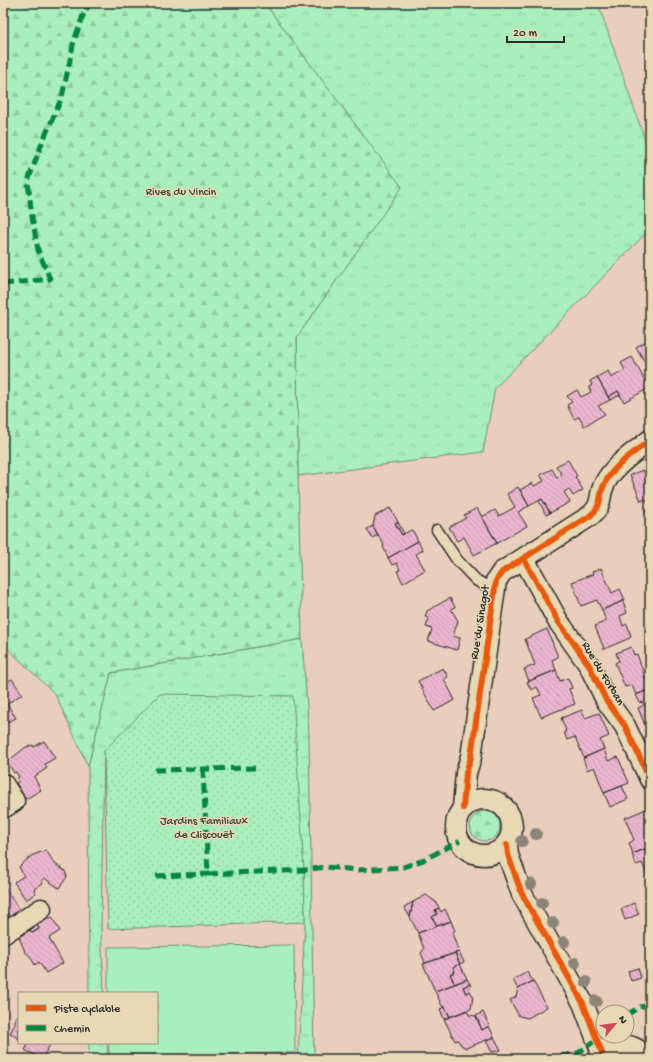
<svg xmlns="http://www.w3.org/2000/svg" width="653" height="1062" font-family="'Gochi Hand',sans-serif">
<defs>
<pattern id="grass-tufts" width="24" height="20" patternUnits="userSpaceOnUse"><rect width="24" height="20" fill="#a9efbb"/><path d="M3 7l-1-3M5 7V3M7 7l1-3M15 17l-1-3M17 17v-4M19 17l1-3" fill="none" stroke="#92cda1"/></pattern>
<pattern id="forest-firs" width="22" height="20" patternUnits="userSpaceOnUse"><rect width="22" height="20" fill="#a9efbb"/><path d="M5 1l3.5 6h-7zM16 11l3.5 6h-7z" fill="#92cda1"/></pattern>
<pattern id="garden-dots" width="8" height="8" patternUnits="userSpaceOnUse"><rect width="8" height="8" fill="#a9efbb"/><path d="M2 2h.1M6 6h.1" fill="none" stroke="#92cda1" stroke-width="1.8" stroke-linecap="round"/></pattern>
<pattern id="building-back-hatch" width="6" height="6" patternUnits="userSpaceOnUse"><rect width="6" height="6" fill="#ebb5ce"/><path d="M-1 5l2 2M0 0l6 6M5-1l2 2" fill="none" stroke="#ca9cb1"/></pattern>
</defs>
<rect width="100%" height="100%" fill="#eacebc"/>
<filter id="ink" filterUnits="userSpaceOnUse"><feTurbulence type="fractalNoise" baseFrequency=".025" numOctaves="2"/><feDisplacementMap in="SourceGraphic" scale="8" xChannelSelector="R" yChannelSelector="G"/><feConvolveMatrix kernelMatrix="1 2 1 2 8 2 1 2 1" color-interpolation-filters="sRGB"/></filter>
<g filter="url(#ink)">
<path fill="url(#grass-tufts)" stroke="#6a8d73" d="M271,3H598L650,155V229L495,388L483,452L298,476L297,337L401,187L266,5Z
M302,639L309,733L314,1059H298L305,922L304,870L104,751L101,928L104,993H89L88,766L111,673Z
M89,1043H107L108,1059H89Z"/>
<path fill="url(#forest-firs)" stroke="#6a8d73" d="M3,3H271L266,5L402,187L297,337L298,476L302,639L111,673L88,766L55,694L3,644Z
M470 826a15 15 0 1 1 30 0a15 15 0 1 1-30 0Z"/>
<path fill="url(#garden-dots)" stroke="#6a8d73" d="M160,694L293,696L304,870L305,922L108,929L104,751Z"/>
<path fill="#a9efbb" stroke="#6a8d73" d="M294,945L295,1053L109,1055V1043H157V993H108V947Z"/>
<path fill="url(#building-back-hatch)" stroke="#2b2b2b" d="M650,339V366L648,367L636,347Z
M632,357L649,388L624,402L618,391L608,397L597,377L608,371L611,378L625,370L621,363Z
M597,377L610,400L598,406L605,414L584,426L579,417L574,419L567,405L572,402L567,396L577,390L581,397L591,392L589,387L592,385L590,381Z
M618,391L620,395L610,400L608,397Z
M568,460L577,476L575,477L583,490L573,496L569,489L564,492L570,502L550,513L542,499L529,506L520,490L532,483L534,486L544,481L540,475L552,469L557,478L562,475L556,466Z
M643,470L645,474L650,472V509L646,499L641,501L630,475Z
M518,487L529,506L518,512L527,526L497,543L482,517L495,510L499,516L515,507L507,494Z
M542,499L550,513L546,515L539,501Z
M390,508L398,522L395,523L402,535L411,530L413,531L418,541L388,558L383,546L384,545L373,526L375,516Z
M477,508L497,543L474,555L464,537L457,541L449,527L466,518L464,515Z
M650,509V522L645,511Z
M398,522L404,534L402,535L395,523Z
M373,526L378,535L372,538L367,529Z
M418,541L423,550L416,554L425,570L403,583L397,571L400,570L397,563L392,565L388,558Z
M601,568L612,593L620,589L625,600L602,610L597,600L581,606L572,582L593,574L592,572Z
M450,598L455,607L451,609L458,621L453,636L460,638L457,650L428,641L432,629L426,627L429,618L425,617L427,611Z
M623,601L627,613L620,616L623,626L627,624L631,636L630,638L604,649L595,626L606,621L602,610Z
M547,629L558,657L552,660L556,670L529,681L524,669L535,665L525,639Z
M631,647L634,655L637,654L646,680L649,678L650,680V689L636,695L632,685L625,687L615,663L619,661L616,653Z
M443,668L448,677L444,679L455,700L434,711L418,681Z
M556,670L560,681L568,678L572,688L569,689L575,704L541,717L533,698L541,695L537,687L531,690L527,682Z
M12,679L22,694L7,704L16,718L3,724V684Z
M650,689V734L649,735L638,708L644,705L643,702L640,703L636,695Z
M582,710L585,718L599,713L609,736L600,740L604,749L584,758L575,737L567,740L564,732L566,731L561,718Z
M44,741L55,758L45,764L47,768L34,777L41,790L26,799L16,783L19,781L17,778L19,777L16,772L14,773L7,762L26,747L33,745L34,747Z
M604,749L608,761L618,757L629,783L604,793L594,767L587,770L583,758Z
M622,786L628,799L610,807L604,793Z
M646,809L650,819V847L633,854L629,843L634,840L625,818Z
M650,847V881L642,863L636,865L632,854Z
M46,850L54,863L65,871L67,877L59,888L47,880L45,878L42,880L43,883L34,889L36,893L26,900L14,882L24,876L19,867L31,856Z
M3,884L21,913L11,919L3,907Z
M426,895L436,902L439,908L435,910L437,914L432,917L437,926L418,933L410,917L413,902Z
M413,902L410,917L404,907Z
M634,903L639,914L625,920L621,909Z
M439,908L441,912L445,909L451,921L437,926L432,917L437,914L435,910Z
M52,917L60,931L49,938L63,963L46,973L39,962L35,965L30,956L25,952L19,937L30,930L32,933L39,929L37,925Z
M451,921L455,931L452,933L459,952L425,963L421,953L424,949L418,933Z
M37,925L39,929L32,933L30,930Z
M459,952L464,962L460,964L455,953Z
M455,953L460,964L453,967L455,972L450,974L455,984L435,991L423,964Z
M460,964L467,979L455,984L450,974L455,972L453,967Z
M638,968L641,978L631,981L628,971Z
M527,972L533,981L518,989L513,980Z
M467,979L470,984L463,987L466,993L470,991L473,996L471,1009L450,1017L445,1007L442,1006L435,991Z
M533,981L547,1007L528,1018L519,1016L510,1000L516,997L518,989Z
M470,984L471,987L469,988L470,991L466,993L463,987Z
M445,1007L450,1017L444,1019L440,1009Z
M467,1010L469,1015L476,1016L482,1030L489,1026L494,1037L466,1048L461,1045L458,1040L455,1041L444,1019Z
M483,1012L489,1026L482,1030L476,1016Z
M19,1015V1039L10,1033L15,1024V1018Z
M494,1037L501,1050L492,1052L486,1041Z
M26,1043H51L42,1059L25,1050L28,1045Z"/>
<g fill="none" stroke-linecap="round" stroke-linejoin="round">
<defs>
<path id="service" d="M437,530L457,560L476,580L495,591"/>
<path id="minor" d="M524,559L558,621L589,665L606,700L625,726L650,779
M3,784L14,801L3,808
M456 827a28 28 0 1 1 56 0a28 28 0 1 1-56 0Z
M463,808L466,773L471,757L496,581L502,572L590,516C605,503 597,497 605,483C614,465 635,452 650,440
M507,845L508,855L522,894L583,1003L602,1053
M3,934L41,909
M598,1059C611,1041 634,1041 647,1059"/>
</defs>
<use href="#service" stroke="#2b2b2b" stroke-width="13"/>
<use href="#minor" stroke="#2b2b2b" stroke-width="23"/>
<use href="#service" stroke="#e9d8b5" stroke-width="10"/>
<use href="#minor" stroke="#e9d8b5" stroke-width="20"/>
<path stroke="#00873e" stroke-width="5" stroke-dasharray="10 5" stroke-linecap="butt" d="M3,284L50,279L38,250L32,217L28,181L42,143L62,97L74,41L84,13L90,3
M203,769L208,874L304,870L326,867L358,870L403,867L421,861L460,841
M155,770L255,768
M156,876L208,874
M627,1015L639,1007L650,1005
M546,1059L578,1053L603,1035"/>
<defs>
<path id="cycleway" d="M524,559L558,621L589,665L606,700L625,726L650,779
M463,808L466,773L471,757L496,581L502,572L590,516C605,503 597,497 605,483C614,465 635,452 650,440
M507,845L508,855L522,894L583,1003L602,1053"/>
</defs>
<use href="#cycleway" stroke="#e9d8b5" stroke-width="8"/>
<use href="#cycleway" stroke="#e8590c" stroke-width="6"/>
</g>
<g fill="#8b8478">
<circle cx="536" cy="834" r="6"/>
<circle cx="522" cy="841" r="6"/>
<circle cx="531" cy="884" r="6"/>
<circle cx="542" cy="903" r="6"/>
<circle cx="553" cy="923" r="6"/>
<circle cx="564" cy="942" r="6"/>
<circle cx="575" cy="963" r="6"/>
<circle cx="586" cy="982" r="6"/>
<circle cx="596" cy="1001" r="6"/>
</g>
</g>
<g text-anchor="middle" stroke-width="3" stroke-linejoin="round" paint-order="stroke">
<g font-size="12" fill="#3e4841" stroke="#e9d8b5">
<text x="181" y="195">Rives du Vincin</text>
<text x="204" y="824">Jardins Familiaux<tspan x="204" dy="14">de Cliscouët</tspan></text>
</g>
<g font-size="12" fill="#2b2b2b" stroke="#e9d8b5">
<text transform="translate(479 622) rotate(-81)" y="4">Rue du Sinagot</text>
<text transform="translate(604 673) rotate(59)" y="4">Rue du Forban</text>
</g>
</g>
<rect width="653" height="1062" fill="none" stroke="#e9d8b5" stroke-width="16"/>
<rect x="8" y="8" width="637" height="1046" fill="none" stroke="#2b2b2b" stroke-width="1.5" filter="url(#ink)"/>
<rect x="18" y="992" width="140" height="52" fill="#e9d8b5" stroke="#9d937e"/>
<rect x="26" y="1005" width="20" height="6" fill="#e8590c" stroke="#9d937e"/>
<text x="54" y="1012" font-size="12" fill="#2b2b2b">Piste cyclable</text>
<rect x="26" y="1025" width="20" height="6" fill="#00873e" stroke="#9d937e"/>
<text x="54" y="1032" font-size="12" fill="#2b2b2b">Chemin</text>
<g transform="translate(615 1024) rotate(61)"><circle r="19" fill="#e9d8b5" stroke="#9d937e"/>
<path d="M0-3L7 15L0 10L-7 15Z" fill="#d1495b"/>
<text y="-6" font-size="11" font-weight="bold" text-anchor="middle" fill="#2b2b2b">N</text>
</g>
<path d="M507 36v6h57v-6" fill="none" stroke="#2b2b2b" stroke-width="2"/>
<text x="513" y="36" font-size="12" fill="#2b2b2b" stroke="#e9d8b5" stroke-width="3" paint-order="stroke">20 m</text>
</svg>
